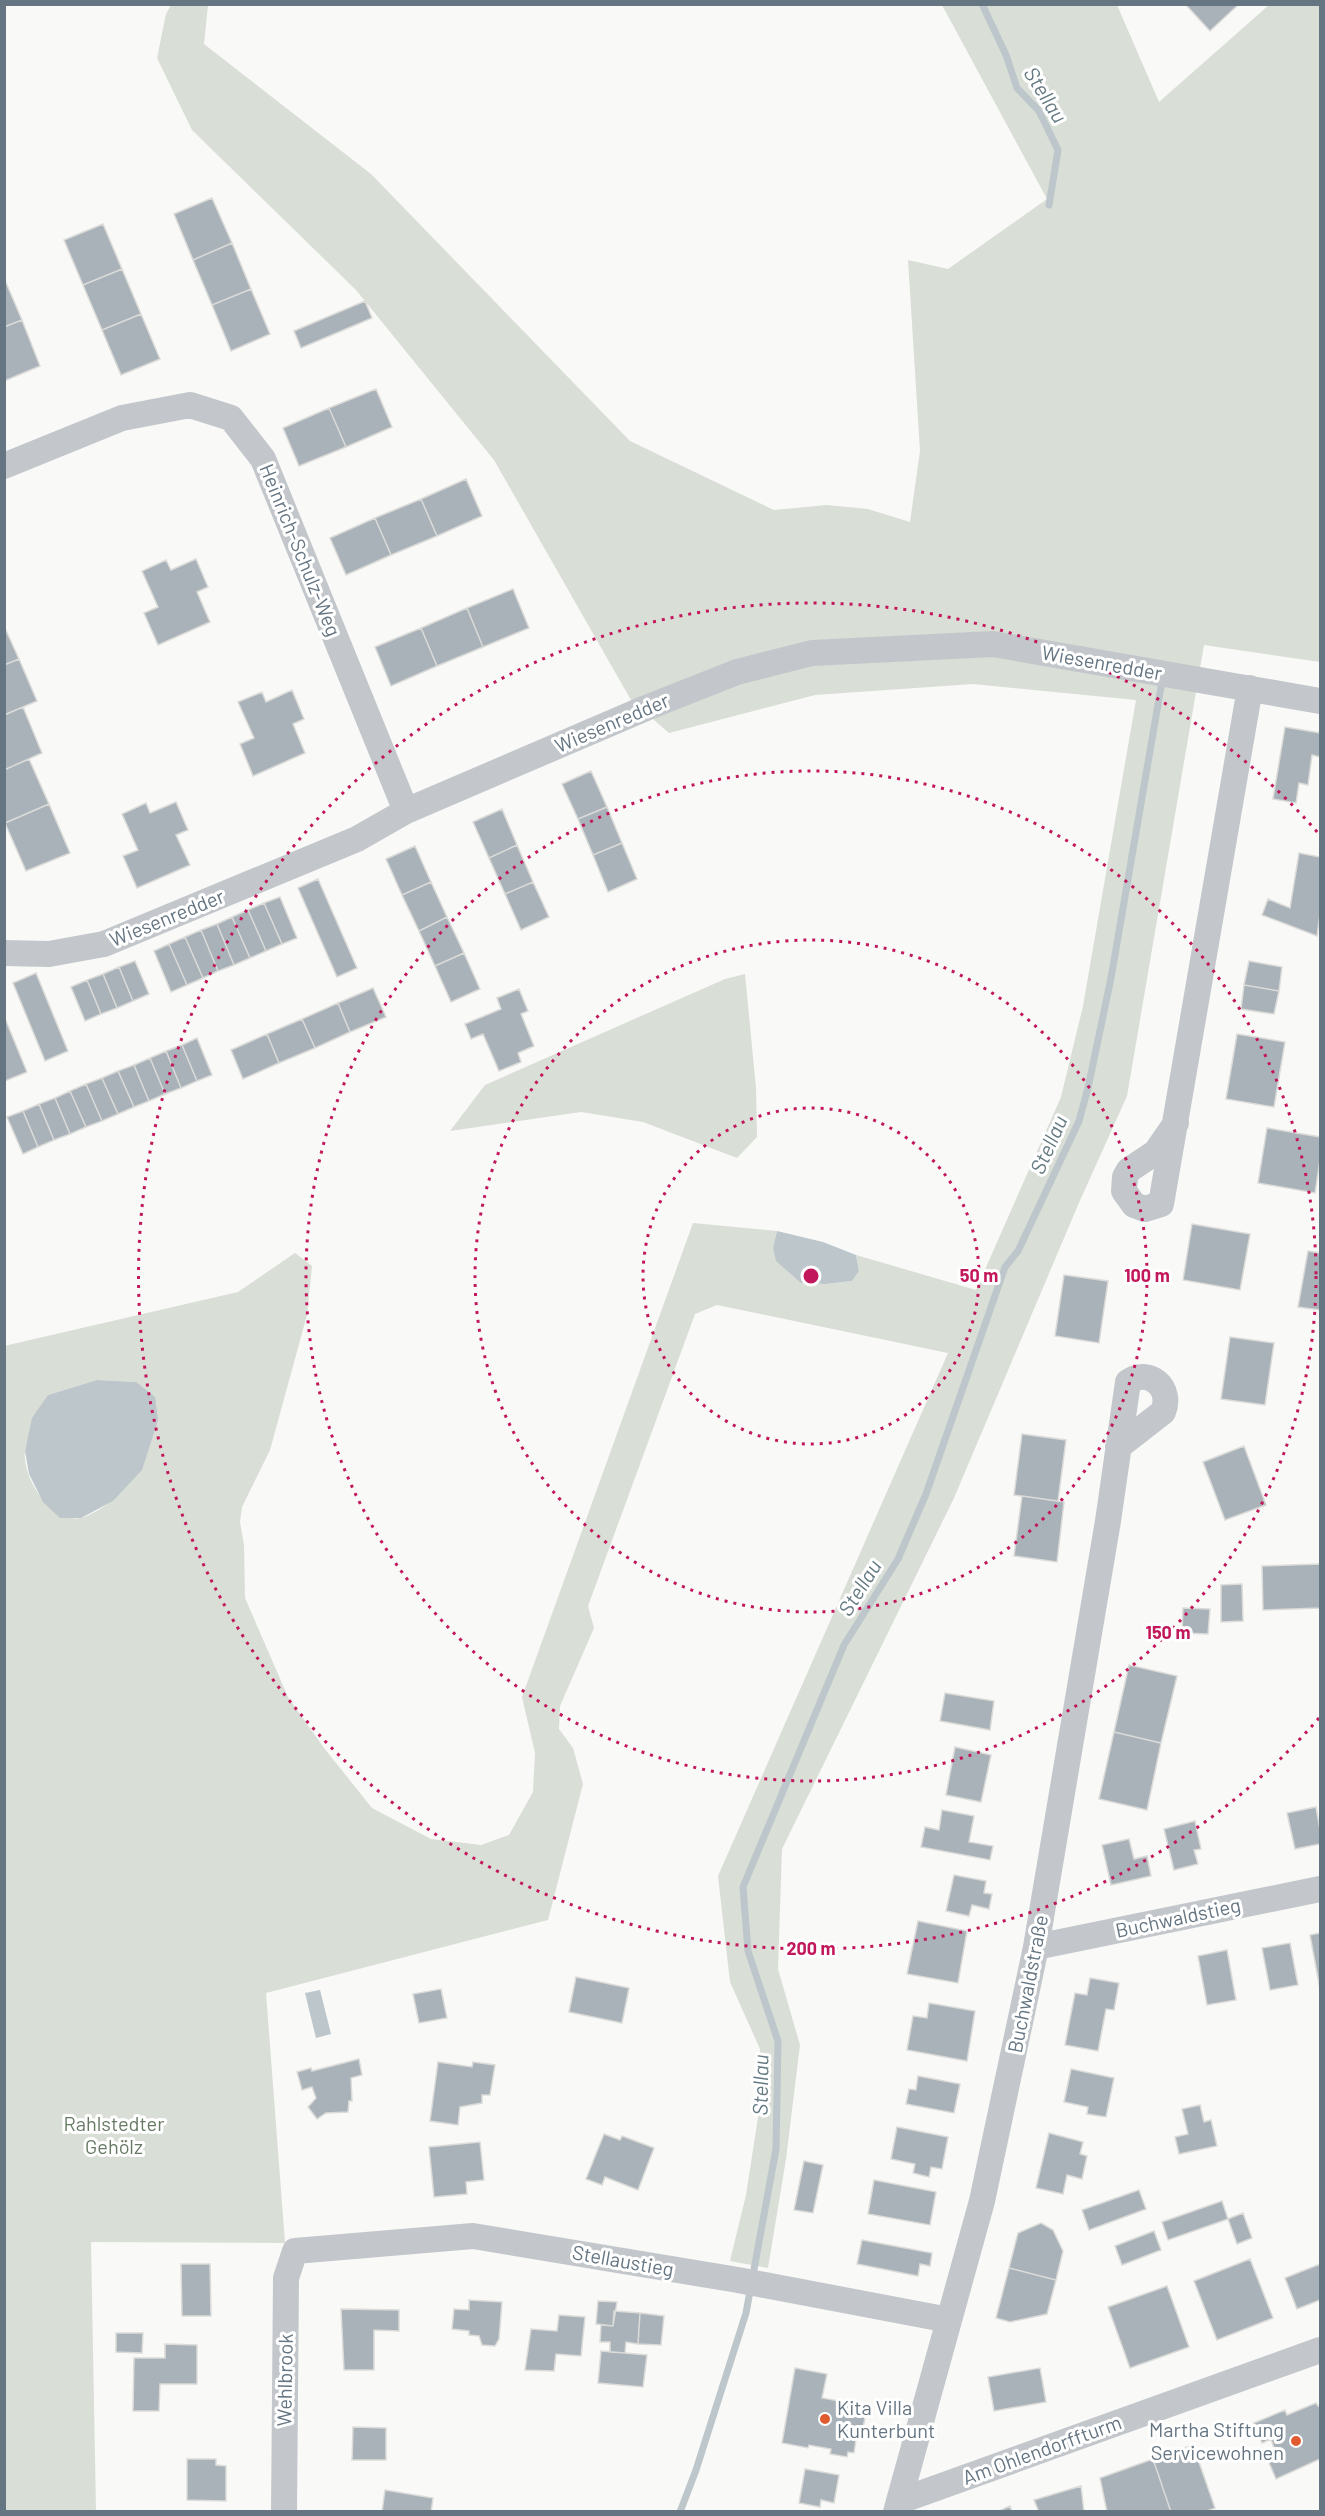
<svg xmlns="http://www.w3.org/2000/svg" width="1325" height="2516" font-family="Barlow,sans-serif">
<rect width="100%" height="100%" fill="#f9f9f7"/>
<path fill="#d9ded6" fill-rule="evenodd" d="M171,5H208L204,44L371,174L630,441L774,510L827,505L868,509L910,522L920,451L908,260L948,269L1047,199L942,5H1117L1159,102L1269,5H1320V662L1204,645L1127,1096L1078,1205L954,1498L782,1849L778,1969L800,2045L786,2159L768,2268L730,2261L746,2195L759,2111L760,2049L730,1982L718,1876L948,1353L717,1305L695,1314L588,1606L594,1628L560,1706L559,1729L573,1748L583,1784L548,1920L266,1993L285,2243L91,2242L96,2511H5L4,1346L238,1292L295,1253L312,1266L307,1315L270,1450L242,1507L240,1522L244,1545L245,1598L288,1697L324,1748L372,1808L431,1839L481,1845L509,1835L533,1792L535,1753L522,1697L693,1223L777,1231L773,1248L801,1283L826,1284L852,1281L859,1271L856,1255L976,1290L1061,1097L1083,1006L1136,700L973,684L815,695L669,733L631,700L494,460L356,290L192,130L157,58L166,14ZM97,1380L136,1382L113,1501C104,1506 91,1516 80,1518C51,1524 22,1478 25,1451C27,1437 42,1409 48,1395Z
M745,974L756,1088L757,1137L737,1158L643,1122L581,1112L450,1131L485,1085L725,979Z"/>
<path fill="#bcc6cb" d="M777,1231L823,1242L856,1255L859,1271L852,1281L826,1284L801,1283L776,1261L773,1248Z
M97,1380L136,1382L155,1397L158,1420L142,1470L113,1501L81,1518H60L43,1502L29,1474L25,1451L32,1418L48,1395Z
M320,1990L331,2034L316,2038L305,1993Z"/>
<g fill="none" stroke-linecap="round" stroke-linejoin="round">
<path stroke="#bcc6cb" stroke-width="7" d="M982,4L1006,55L1017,88L1039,111L1058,150L1049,205
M680,2512L696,2470L746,2313L776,2149L778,2041L748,1951L743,1887L844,1645L898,1559L926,1494L1005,1267L1018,1251L1079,1121L1088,1088L1111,978L1161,687"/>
</g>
<path fill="#a9b2b8" stroke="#dbdbd9" stroke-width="1.5" d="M1189,4H1239L1210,31L1187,6Z
M212,198L232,243L193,260L174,214Z
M103,224L122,269L83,285L64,240Z
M232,243L251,289L212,305L193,260Z
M122,269L141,314L102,330L83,285Z
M4,278L22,320L4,327Z
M251,289L270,334L231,351L212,305Z
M365,301L372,318L301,348L294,331Z
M141,314L160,359L121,375L102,330Z
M22,320L40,366L4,381V327Z
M376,389L392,427L346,447L329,408Z
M329,408L346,447L299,466L283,428Z
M466,479L482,516L437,536L421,499Z
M421,499L437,536L391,555L375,518Z
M375,518L391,555L346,575L330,538Z
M196,559L208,587L197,592L210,622L158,645L144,613L158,607L142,571L166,560L171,570Z
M513,589L529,628L483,647L467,608Z
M467,608L483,647L437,666L421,628Z
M4,626L19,659L4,665Z
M421,628L437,666L391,686L375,647Z
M19,659L37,701L4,715V665Z
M292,690L304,719L293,724L305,753L253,776L240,744L254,738L238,702L262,692L266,702Z
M23,707L42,753L4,770V715Z
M1285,727L1320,733V757L1312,755L1308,785L1299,783L1296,803L1273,799Z
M29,759L49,804L5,823L4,770Z
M591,771L607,807L578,819L562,784Z
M176,802L188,830L176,835L190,865L137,888L123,856L138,850L122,814L146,803L150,813Z
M49,804L70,853L26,871L5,823Z
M607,807L622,843L593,855L578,819Z
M502,809L517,845L489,858L473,822Z
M622,843L637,879L608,892L593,855Z
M517,845L533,882L505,894L489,858Z
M415,846L431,882L402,895L386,859Z
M1299,853L1320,857V914L1317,936L1262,915L1268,899L1290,908Z
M318,879L357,968L337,977L298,888Z
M431,882L447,917L419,931L402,895Z
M533,882L549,917L521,930L505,894Z
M280,897L297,938L282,944L264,903Z
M264,903L282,944L266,951L248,910Z
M248,910L266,951L250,958L232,917Z
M232,917L250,958L234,965L217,924Z
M447,917L464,953L435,966L419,931Z
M217,924L234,965L218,971L201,930Z
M201,930L218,971L203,978L185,937Z
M185,937L203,978L187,985L169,944Z
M169,944L187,985L171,992L154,951Z
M464,953L480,989L451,1002L435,966Z
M135,961L149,994L133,1001L119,967Z
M1249,961L1282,967L1279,991L1244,985Z
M119,967L133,1001L117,1008L103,974Z
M36,973L68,1051L45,1061L13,983Z
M103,974L117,1008L101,1014L87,980Z
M87,980L101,1014L85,1021L71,987Z
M1244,985L1279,991L1274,1014L1241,1009Z
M373,988L386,1017L350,1032L338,1003Z
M519,989L528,1011L521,1014L534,1046L518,1053L521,1062L499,1071L483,1034L471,1039L465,1024L501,1009L497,998Z
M338,1003L350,1032L315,1048L302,1019Z
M4,1016L27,1072L5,1081L4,1079Z
M302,1019L315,1048L279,1063L267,1034Z
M267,1034L279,1063L243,1079L231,1050Z
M1237,1034L1285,1042L1274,1107L1226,1099Z
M197,1038L212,1075L197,1081L182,1045Z
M182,1045L197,1081L181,1088L166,1051Z
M166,1051L181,1088L165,1094L150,1058Z
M150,1058L165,1094L149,1101L134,1065Z
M134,1065L149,1101L134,1107L118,1071Z
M118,1071L134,1107L118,1114L102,1078Z
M102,1078L118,1114L102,1121L86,1084Z
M86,1084L102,1121L86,1127L70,1091Z
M70,1091L86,1127L70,1134L55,1098Z
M55,1098L70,1134L54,1140L39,1104Z
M39,1104L54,1140L38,1147L23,1111Z
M23,1111L38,1147L23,1154L7,1117Z
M1267,1128L1320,1137V1160L1315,1193L1258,1183Z
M1192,1224L1250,1234L1240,1290L1183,1280Z
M1308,1251L1320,1253V1310L1298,1307Z
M1064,1275L1108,1281L1099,1343L1055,1336Z
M1230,1337L1274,1343L1265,1405L1221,1399Z
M1022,1434L1066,1440L1058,1501L1014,1495Z
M1244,1446L1266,1505L1225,1520L1203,1462Z
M1022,1496L1064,1502L1057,1562L1014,1556Z
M1320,1564V1608L1263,1610L1262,1566Z
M1242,1584L1243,1621L1221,1622V1585Z
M1183,1608L1210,1609L1208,1634L1182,1633Z
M1129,1665L1177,1676L1161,1743L1114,1732Z
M945,1693L994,1701L990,1730L940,1721Z
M1114,1732L1161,1743L1147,1810L1099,1799Z
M955,1747L991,1755L981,1802L946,1795Z
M1316,1807L1320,1830V1844L1295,1849L1287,1813Z
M942,1810L974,1816L969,1842L993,1846L990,1860L921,1847L925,1827L939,1830Z
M1195,1821L1201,1849L1194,1850L1198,1864L1174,1870L1164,1829Z
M1129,1839L1134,1859L1147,1856L1151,1876L1111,1885L1102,1845Z
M954,1875L986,1881L984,1893L992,1894L989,1909L972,1905L969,1916L946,1911Z
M918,1921L967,1931L958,1983L907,1974Z
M1320,1933V1989L1310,1935Z
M1290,1943L1298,1985L1270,1990L1262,1948Z
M1227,1950L1236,2000L1207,2005L1198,1956Z
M576,1977L629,1988L622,2023L569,2012Z
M1090,1978L1119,1983L1114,2010L1106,2009L1098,2051L1065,2045L1075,1993L1087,1995Z
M441,1989L447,2018L419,2023L413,1994Z
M929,2003L975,2011L967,2061L907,2050L913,2016L927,2018Z
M359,2059L362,2075L351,2078L352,2101H349L348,2112L326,2113L317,2119L308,2107L316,2098L312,2087L302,2090L297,2072L311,2068L312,2071Z
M438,2062L472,2067L473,2062L495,2065L490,2095H482V2103L460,2107L458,2125L430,2121Z
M1071,2069L1114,2078L1106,2117L1087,2114L1088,2107L1064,2102Z
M918,2076L960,2084L954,2113L906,2104L909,2089L916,2090Z
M1200,2105L1204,2122L1211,2120L1217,2146L1179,2154L1175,2137L1188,2134L1182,2109Z
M897,2127L948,2137L942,2169L931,2167L929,2177L913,2173L915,2164L891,2159Z
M1049,2133L1083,2142L1080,2154L1087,2156L1082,2179L1067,2175L1063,2194L1036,2188Z
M604,2134L620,2140L622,2136L654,2148L638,2190L605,2177L602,2185L586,2179Z
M480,2142L484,2180L466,2182L467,2194L434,2197L429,2147Z
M804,2161L823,2165L813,2213L794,2210Z
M874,2180L936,2192L930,2225L868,2214Z
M1139,2190L1146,2209L1089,2230L1082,2210Z
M1222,2201L1228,2219L1168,2240L1162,2222Z
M1243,2213L1252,2238L1237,2244L1228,2219Z
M1041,2223L1053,2230L1063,2251L1056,2280L1009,2268L1018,2233Z
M1154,2231L1161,2250L1122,2265L1115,2246Z
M862,2240L932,2253L930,2266L920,2264L918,2276L857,2264Z
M1250,2259L1273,2318L1217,2340L1194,2281Z
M181,2264H210L211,2316H182Z
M1320,2264V2300L1297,2309L1285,2278Z
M1009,2268L1056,2280L1047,2314L1010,2322L996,2318Z
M1167,2286L1189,2347L1130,2368L1108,2307Z
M469,2300L502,2302L499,2339L495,2346L482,2345L479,2336L469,2335V2331L452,2329L454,2309L469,2310Z
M598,2301L617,2302L613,2326L596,2324Z
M341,2309L399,2310V2331L374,2330V2370H344Z
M614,2311L640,2313L638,2344L626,2342L625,2353L610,2352V2342H600L601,2325L613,2326Z
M640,2313L664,2316L661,2345L638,2344Z
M559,2315L585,2317L581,2356L556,2354L554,2371L525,2370L531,2329L557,2331Z
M116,2333H143L142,2353L116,2352Z
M165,2344L197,2345V2384H160L159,2411H133L134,2358H165Z
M601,2351L647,2355L643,2387L598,2383Z
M795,2368L827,2374L822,2398L867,2406L862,2434L857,2433L854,2453L848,2452L847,2457L830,2454L831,2449L809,2445L808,2448L782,2443Z
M1040,2368L1046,2402L994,2411L988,2377Z
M1316,2403L1318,2406L1320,2405V2459L1276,2479L1267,2458L1276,2454L1271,2439L1262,2443L1254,2423L1285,2410L1287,2415Z
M353,2427L386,2428V2460H352Z
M1193,2445L1215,2508L1204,2512H1171L1153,2459Z
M187,2459H216V2465L226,2466V2501L187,2500Z
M1153,2459L1171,2512H1107L1100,2478Z
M805,2469L839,2475L834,2503L821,2500L820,2507L799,2503Z
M1081,2486L1084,2512H1039L1034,2500Z
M385,2490L433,2498L431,2512H382Z
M1010,2506L1012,2512H997Z"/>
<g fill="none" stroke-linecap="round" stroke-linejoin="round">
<path stroke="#c3c7cb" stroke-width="26" d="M4,466L122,418L190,405L231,418L263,459L406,811
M4,953L49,954L104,944L357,839L406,811L646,708L737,672L812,653L993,644L1320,701
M1176,1123L1156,1152L1129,1170L1125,1177L1124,1191L1134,1205L1145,1209L1161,1204L1250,688
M1036,1947L1320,1889
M900,2501L1320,2350
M284,2512L286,2278L295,2251L473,2236L738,2280L949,2320
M896,2512L982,2201L1036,1947L1108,1521L1128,1382C1149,1367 1173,1388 1163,1412L1118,1447"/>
</g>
<g fill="none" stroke="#c2185b" stroke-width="3" stroke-dasharray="3 6">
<circle cx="811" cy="1276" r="168"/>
<circle cx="811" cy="1276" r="336"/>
<circle cx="811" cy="1276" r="505"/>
<path d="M1319 1718A673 673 0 1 1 1319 834"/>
</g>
<g fill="#e15b30" stroke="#fff" stroke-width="2">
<circle cx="825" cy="2419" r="6"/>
<circle cx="1296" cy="2441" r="6"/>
</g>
<g text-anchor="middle" stroke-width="6" stroke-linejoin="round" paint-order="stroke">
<g font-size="20" fill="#657582" stroke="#fff">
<text transform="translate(300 550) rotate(68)" y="7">Heinrich-Schulz-Weg</text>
<text transform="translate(1102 663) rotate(10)" y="7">Wiesenredder</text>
<text transform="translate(612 723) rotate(-23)" y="7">Wiesenredder</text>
<text transform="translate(167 918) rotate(-22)" y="7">Wiesenredder</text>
<text transform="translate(1178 1918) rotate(-12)" y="7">Buchwaldstieg</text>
<text transform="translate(1028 1984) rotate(-79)" y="7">Buchwaldstraße</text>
<text transform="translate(623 2261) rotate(10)" y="7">Stellaustieg</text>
<text transform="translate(285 2380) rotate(-89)" y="7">Wehlbrook</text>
<text transform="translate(1042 2450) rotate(-20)" y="7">Am Ohlendorffturm</text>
</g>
<g font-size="20" fill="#677a64" stroke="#fff">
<text x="114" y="2131">Rahlstedter<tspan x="114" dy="23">Gehölz</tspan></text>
</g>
<g font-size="20" fill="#657582" stroke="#fff" text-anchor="start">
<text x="837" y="2415">Kita Villa<tspan x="837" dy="23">Kunterbunt</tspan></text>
<text x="1284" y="2437" text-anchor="end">Martha Stiftung<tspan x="1284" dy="23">Servicewohnen</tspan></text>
</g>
<g font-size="21" font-style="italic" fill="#657a83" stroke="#fff">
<text transform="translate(1045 95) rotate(58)" y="7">Stellau</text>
<text transform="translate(1049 1145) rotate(-66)" y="7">Stellau</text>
<text transform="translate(860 1588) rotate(-58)" y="7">Stellau</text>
<text transform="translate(761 2085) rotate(-89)" y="7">Stellau</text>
</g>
</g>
<circle cx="811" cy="1276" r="9" fill="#c2185b" stroke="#fff" stroke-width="3"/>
<g font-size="18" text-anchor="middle" font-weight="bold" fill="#c2185b" stroke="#fff" stroke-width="6" stroke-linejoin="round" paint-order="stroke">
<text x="979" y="1282">50 m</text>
<text x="1147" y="1282">100 m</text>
<text x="1168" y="1639">150 m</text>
<text x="811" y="1955">200 m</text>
</g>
<rect width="1325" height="2516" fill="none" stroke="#657582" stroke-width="12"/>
</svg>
